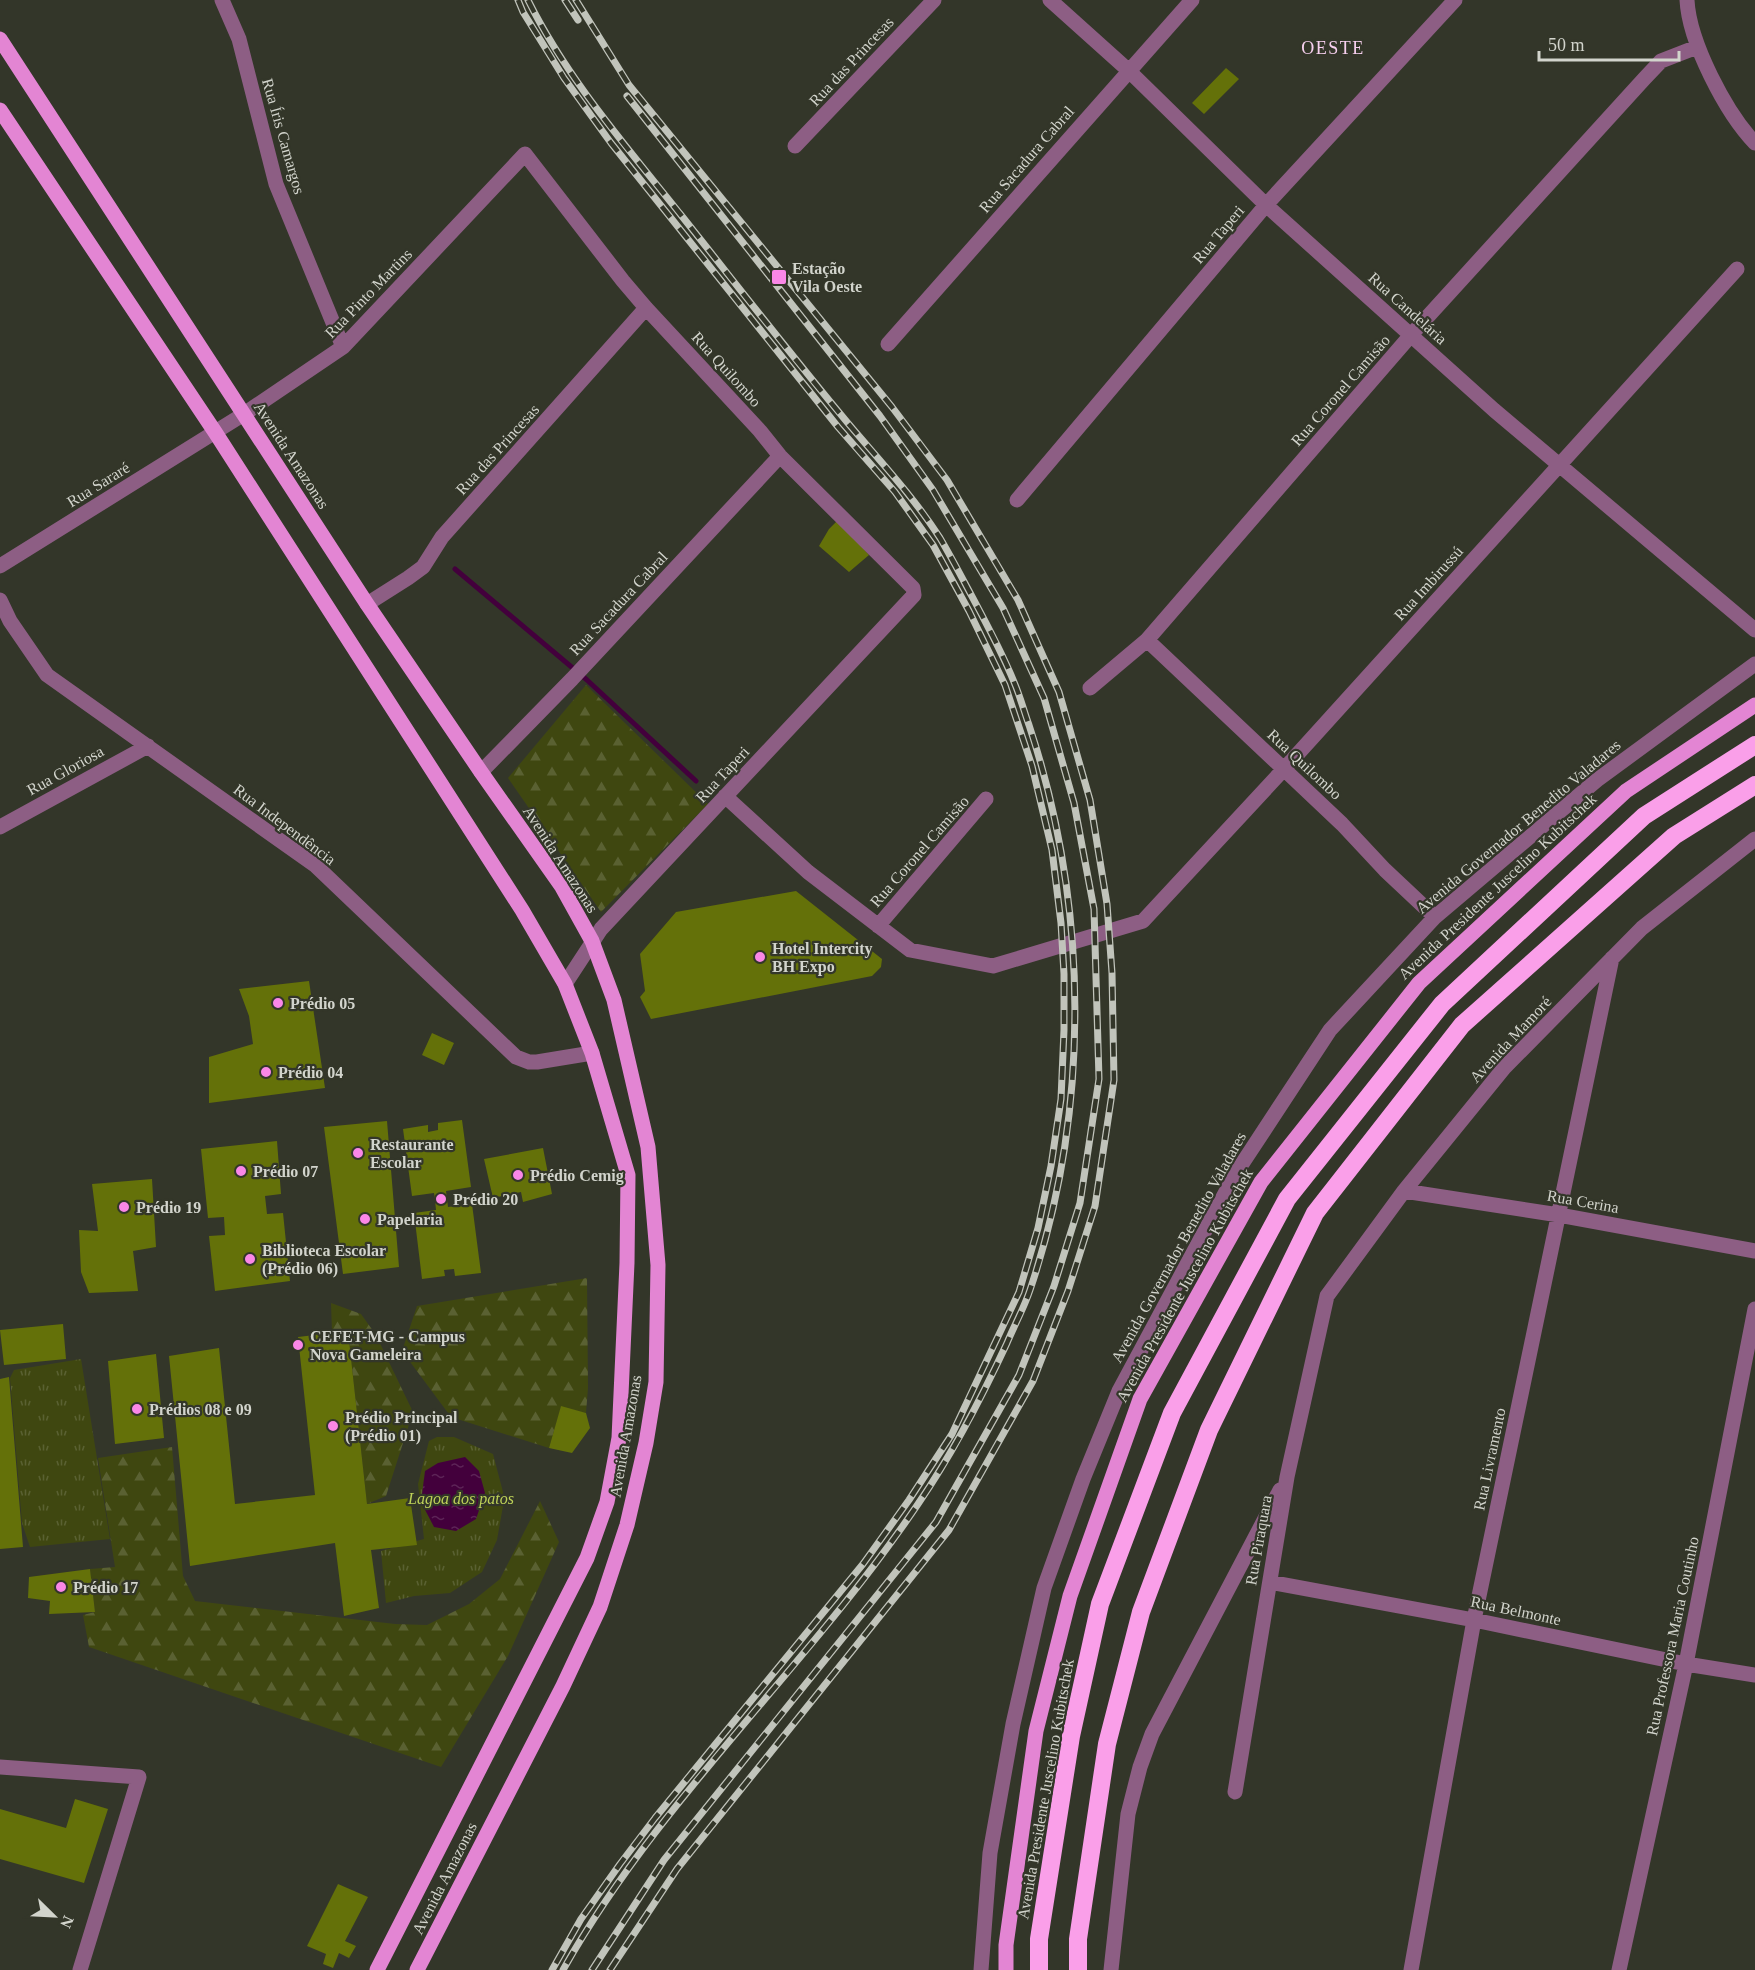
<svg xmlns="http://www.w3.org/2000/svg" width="1755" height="1970" font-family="'Times New Roman',serif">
<defs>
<pattern id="forest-firs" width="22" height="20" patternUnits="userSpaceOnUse" patternTransform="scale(1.5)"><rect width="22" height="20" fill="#3f4710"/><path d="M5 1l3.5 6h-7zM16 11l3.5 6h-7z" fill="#5a6132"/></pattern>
<pattern id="park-tufts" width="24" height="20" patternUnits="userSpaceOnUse" patternTransform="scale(1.5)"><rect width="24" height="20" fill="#3f4710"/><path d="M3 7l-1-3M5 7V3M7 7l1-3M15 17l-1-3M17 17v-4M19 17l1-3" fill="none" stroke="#5a6132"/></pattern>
<pattern id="water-ripples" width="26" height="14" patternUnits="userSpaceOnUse" patternTransform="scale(1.5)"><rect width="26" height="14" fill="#43003c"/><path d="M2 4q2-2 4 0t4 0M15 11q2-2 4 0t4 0" fill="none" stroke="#5d2457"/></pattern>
</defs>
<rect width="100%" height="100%" fill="#333629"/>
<path fill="url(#forest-firs)" d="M586,685L708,804L601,912L508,778Z
M587,1278L588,1388L586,1413L561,1407L549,1448L451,1417L402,1351L417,1306Z
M331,1303L361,1314L376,1335L413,1412L386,1496L367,1504L348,1331L332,1333Z
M172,1447L183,1576L195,1601L395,1624L427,1625L469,1604L500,1579L540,1501L559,1542L508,1656L441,1767L89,1647L83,1615L95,1612L90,1569L115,1567L98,1458Z"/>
<path fill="url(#park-tufts)" d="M81,1359L110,1539L30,1547L22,1523L10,1378L14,1370Z
M437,1437H454L493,1454L503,1492V1506L497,1540L482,1572L450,1593L414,1596L386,1603L381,1551L424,1539L418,1484L429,1441Z"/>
<path fill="url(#water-ripples)" d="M465,1457L479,1471L485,1493L476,1519L456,1531L434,1527L421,1502L425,1471L438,1463Z"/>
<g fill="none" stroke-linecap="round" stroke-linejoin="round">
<path stroke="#43003c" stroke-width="5" d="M455,569L587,680L696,781"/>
</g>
<path fill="#647109" d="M1226,68L1239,79L1204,114L1192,103Z
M838,520L869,555L849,572L819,546L829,529Z
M796,891L882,959L881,967L872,976L651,1019L640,997L645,991L640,954L676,912Z
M309,981L325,1088L209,1103V1057L253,1044L249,1016L239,989Z
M432,1033L454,1043L444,1065L422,1055Z
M462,1120L471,1187L446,1191L448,1207L472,1204L481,1273L455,1276L454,1269L444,1270L445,1276L422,1279L414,1213L436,1210L435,1200L434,1193L412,1196L403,1129L428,1125V1132L438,1130V1123Z
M387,1121L399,1267L343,1274L324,1127Z
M277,1141L281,1194L265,1196L267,1214L283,1213L290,1281L215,1291L209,1236L225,1235L224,1217L208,1218L201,1149Z
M543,1148L552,1194L523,1202L521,1192L493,1198L484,1159Z
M152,1179L156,1247L133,1251L138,1291L89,1293L81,1272L79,1230L98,1231L92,1184Z
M63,1324L66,1359L4,1365L0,1330Z
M348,1331L367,1504L410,1498L417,1545L371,1550L379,1608L344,1616L335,1543L190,1566L169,1356L219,1348L235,1504L315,1495L298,1337Z
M156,1354L164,1438L115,1444L108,1361Z
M9,1377L23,1547L0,1549V1379Z
M561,1406L586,1413L590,1428L572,1453L549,1448Z
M90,1569L95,1612L49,1614L50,1601L28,1598L29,1577Z
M75,1799L108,1809L84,1883L0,1859V1809L66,1828Z
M338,1884L368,1897L345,1941L356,1946L349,1958L339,1953L333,1968L323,1964L326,1954L307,1946Z"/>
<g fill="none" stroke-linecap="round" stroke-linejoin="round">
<path stroke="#8d5e84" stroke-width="15" d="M222,0L239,39L276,184L343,347
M1050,0L1128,70L1266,205L1494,410L1755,630
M1687,0C1689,42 1726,113 1755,143
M795,146L934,0
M888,344L1192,0
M1017,500L1266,205L1455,0
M0,566L244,414L343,347L525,154L623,281L646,308L760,431L780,456L913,588L914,595L601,929L565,984
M0,600L10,621L47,675L316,866L516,1057L529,1062H537L592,1053
M367,604L408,578L423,567L442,537L646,308
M1147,640L1342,824L1385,870L1435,917
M1090,688L1147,640L1411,335L1644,79L1661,61L1697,47
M481,772L572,679L780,456
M725,796L808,872L910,950L993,966L1143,921L1284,769L1737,269
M0,827L148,746
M878,926L986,799
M1404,1191L1559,1215L1755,1251
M1270,1582L1474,1620L1686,1664L1755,1675
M0,1767L139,1777L80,1970
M1235,1792L1287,1477L1327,1296L1404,1191L1504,1068L1642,928L1755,839
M981,1970L990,1853L1013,1724L1044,1588L1083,1479L1119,1391L1236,1173L1330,1030L1435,917L1597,780L1755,664
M1111,1970L1128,1814L1140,1767L1152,1734L1280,1490
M1411,1970L1474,1620L1612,958
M1619,1970L1686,1664L1755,1309"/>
<path stroke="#e385d3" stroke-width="15" d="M0,39L367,604L481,772L562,887L592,941L614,1000L648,1147L658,1265L656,1382L646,1443L627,1525L600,1607L563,1686L417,1970
M0,110L215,432L522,910L565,984L592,1053L628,1175L627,1263L619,1438L607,1502L587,1558L377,1970
M1006,1970V1945L1036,1731L1070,1596L1140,1399L1261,1182L1419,983L1626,791L1755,705"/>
<path stroke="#fa9fe9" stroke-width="18" d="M1039,1970V1939L1071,1736L1100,1604L1172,1413L1287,1199L1442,1004L1644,816L1755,745
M1078,1970V1939L1107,1744L1141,1612L1209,1430L1315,1213L1462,1025L1674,836L1755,785"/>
<defs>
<path id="rail" d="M518,0L523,12L564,78L611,143L838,427L895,492L933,545L969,611L1005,685L1032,766L1052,850L1061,923L1064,974V1030L1061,1099L1051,1166L1038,1228L1019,1292L952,1434L909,1500L863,1564L655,1818L620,1864L581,1919L552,1970
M528,0C567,79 627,147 681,215C736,284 790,354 847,422C879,460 913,496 940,538C950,555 959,572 968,589C984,619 1001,650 1014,682C1020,696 1024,711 1029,725C1089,906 1091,1109 1030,1290C1024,1308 1014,1326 1007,1343C981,1399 953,1453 918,1504C809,1666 659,1799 563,1970
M565,0L578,20
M576,0L629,85L892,407L947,480L1018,600L1059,692L1090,800L1107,904L1112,973L1114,1080L1095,1206L1068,1291L1033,1381L949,1530L677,1869L610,1970
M592,1970L664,1860L936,1522L1019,1375L1054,1286L1080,1203L1099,1079L1094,909L1074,803L1044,698L1003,608L933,490L880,416L627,96"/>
</defs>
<use href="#rail" stroke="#c1c4bb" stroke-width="7"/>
<use href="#rail" stroke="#333629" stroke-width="4.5" stroke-dasharray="14" stroke-linecap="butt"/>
</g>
<g fill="#fa87e7" stroke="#333629" stroke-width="2">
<rect x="771" y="269" width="16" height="16" rx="3"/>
<circle cx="760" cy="957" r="6"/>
<circle cx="278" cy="1003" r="6"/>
<circle cx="266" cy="1072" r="6"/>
<circle cx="358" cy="1153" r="6"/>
<circle cx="241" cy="1171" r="6"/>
<circle cx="518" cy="1175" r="6"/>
<circle cx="441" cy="1199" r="6"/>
<circle cx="124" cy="1207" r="6"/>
<circle cx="365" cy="1219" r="6"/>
<circle cx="250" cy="1259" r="6"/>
<circle cx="298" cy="1345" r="6"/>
<circle cx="137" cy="1409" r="6"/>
<circle cx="333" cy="1426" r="6"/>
<circle cx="61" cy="1587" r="6"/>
</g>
<g text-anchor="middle" stroke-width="4.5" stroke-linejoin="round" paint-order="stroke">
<g font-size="16" fill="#d2d4cc" stroke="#333629">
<text transform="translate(851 61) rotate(-47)" y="6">Rua das Princesas</text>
<text transform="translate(284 136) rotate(74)" y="6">Rua Íris Camargos</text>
<text transform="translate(1026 159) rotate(-49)" y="6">Rua Sacadura Cabral</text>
<text transform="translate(1218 234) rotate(-50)" y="6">Rua Taperi</text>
<text transform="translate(368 293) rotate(-46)" y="6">Rua Pinto Martins</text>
<text transform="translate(1408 308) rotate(42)" y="6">Rua Candelária</text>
<text transform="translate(727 369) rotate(48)" y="6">Rua Quilombo</text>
<text transform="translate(1340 390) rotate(-49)" y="6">Rua Coronel Camisão</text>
<text transform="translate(497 449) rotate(-48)" y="6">Rua das Princesas</text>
<text transform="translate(292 455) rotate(57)" y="6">Avenida Amazonas</text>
<text transform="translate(98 484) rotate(-32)" y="6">Rua Sararé</text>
<text transform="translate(1428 583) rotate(-48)" y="6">Rua Imbirussú</text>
<text transform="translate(618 603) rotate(-47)" y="6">Rua Sacadura Cabral</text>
<text transform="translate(1305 764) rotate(43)" y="6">Rua Quilombo</text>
<text transform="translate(65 770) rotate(-29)" y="6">Rua Gloriosa</text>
<text transform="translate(722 774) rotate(-47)" y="6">Rua Taperi</text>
<text transform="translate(285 824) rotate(37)" y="6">Rua Independência</text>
<text transform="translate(1518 826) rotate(-40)" y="6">Avenida Governador Benedito Valadares</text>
<text transform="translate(919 851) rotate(-49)" y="6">Rua Coronel Camisão</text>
<text transform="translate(561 859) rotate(57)" y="6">Avenida Amazonas</text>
<text transform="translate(1497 886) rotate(-43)" y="6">Avenida Presidente Juscelino Kubitschek</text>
<text transform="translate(1510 1039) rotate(-47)" y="6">Avenida Mamoré</text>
<text transform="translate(1583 1201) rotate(10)" y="6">Rua Cerina</text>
<text transform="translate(1178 1247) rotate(-61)" y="6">Avenida Governador Benedito Valadares</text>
<text transform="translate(1184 1285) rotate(-61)" y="6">Avenida Presidente Juscelino Kubitschek</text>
<text transform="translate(625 1436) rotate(-80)" y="6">Avenida Amazonas</text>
<text transform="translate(1489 1459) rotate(-78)" y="6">Rua Livramento</text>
<text transform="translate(1258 1540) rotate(-80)" y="6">Rua Piraquara</text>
<text transform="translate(1516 1610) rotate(12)" y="6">Rua Belmonte</text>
<text transform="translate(1672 1636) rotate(-78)" y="6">Rua Professora Maria Coutinho</text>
<text transform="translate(1045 1789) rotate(-80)" y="6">Avenida Presidente Juscelino Kubitschek</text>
<text transform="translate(444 1878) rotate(-63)" y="6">Avenida Amazonas</text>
</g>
<g font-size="16" font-weight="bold" fill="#d2d4cc" stroke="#333629" text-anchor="start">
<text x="792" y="274">Estação<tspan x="792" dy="18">Vila Oeste</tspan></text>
<text x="772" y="954">Hotel Intercity<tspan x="772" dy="18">BH Expo</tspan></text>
<text x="290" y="1009">Prédio 05</text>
<text x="278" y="1078">Prédio 04</text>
<text x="370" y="1150">Restaurante<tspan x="370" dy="18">Escolar</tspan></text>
<text x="253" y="1177">Prédio 07</text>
<text x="530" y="1181">Prédio Cemig</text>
<text x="453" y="1205">Prédio 20</text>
<text x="136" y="1213">Prédio 19</text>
<text x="377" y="1225">Papelaria</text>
<text x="262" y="1256">Biblioteca Escolar<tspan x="262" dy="18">(Prédio 06)</tspan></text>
<text x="310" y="1342">CEFET-MG - Campus<tspan x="310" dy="18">Nova Gameleira</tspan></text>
<text x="149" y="1415">Prédios 08 e 09</text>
<text x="345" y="1423">Prédio Principal<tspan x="345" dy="18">(Prédio 01)</tspan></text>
<text x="73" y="1593">Prédio 17</text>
</g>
<g font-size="16" font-style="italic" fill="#bdd158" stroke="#333629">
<text x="461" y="1504">Lagoa dos patos</text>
</g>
<g font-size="18" letter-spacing="1.5" fill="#f7d0ef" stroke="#333629">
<text x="1333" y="54">OESTE</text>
</g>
</g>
<g transform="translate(54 1916) rotate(114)" stroke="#333629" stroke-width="4.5" paint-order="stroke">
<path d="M0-4.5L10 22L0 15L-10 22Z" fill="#d2d4cc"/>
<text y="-9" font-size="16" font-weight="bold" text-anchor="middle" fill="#d2d4cc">N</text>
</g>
<path d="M1539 51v9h140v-9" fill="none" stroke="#d2d4cc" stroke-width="3"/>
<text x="1548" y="51" font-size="18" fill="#d2d4cc" stroke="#333629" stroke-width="4.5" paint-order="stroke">50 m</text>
</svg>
